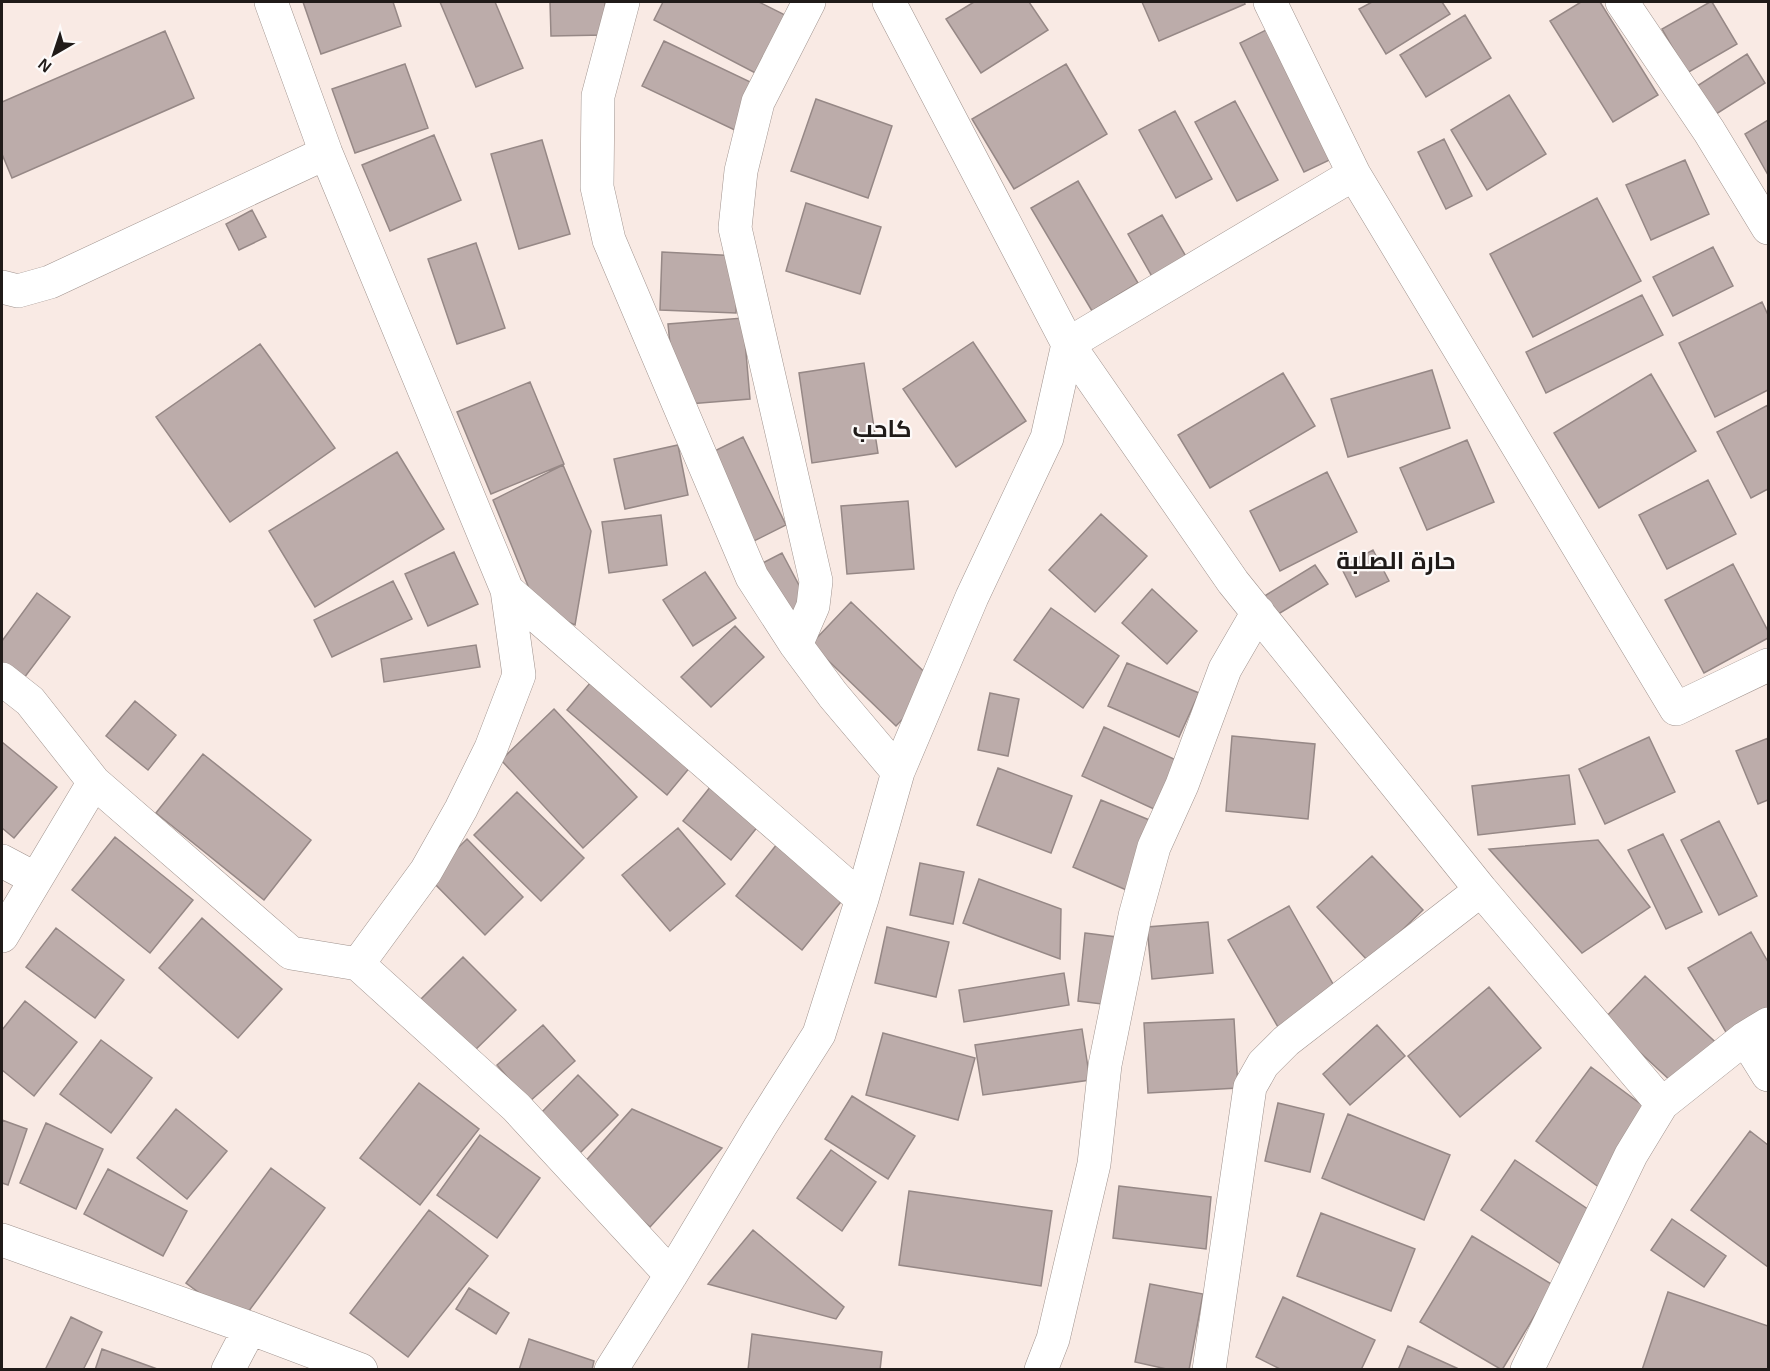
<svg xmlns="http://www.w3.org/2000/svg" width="1770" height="1371" font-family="Arial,Cairo,sans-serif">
<rect width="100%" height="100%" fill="#f9eae4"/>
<path fill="#bcacaa" stroke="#968886" stroke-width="1.5" d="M303,2H393L401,26L321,54Z
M440,2H495L523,68L476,87Z
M550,2H605V35L551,36Z
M663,2H759L793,19L763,77L654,20Z
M974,2H1029L1048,30L981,73L946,19Z
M1142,2H1244L1245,4L1159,41Z
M1372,2H1442L1450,14L1386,54L1359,9Z
M1581,2H1600L1658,95L1613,122L1550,21Z
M1710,2H1712L1737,44L1687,73L1662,29Z
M1465,15L1491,58L1426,97L1400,55Z
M1274,26L1338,156L1304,172L1240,43Z
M165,31L194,98L12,178L2,154V102Z
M664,41L763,88L741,133L642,86Z
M1747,54L1765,83L1713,116L1694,88Z
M405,64L428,128L355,153L332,89Z
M1066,64L1107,134L1014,189L972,119Z
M1509,95L1546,154L1487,190L1451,130Z
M816,99L892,126L868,198L791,171Z
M1235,101L1278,180L1237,201L1195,122Z
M1175,111L1212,179L1176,198L1139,130Z
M1768,120V175L1745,134Z
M434,135L461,200L390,231L362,165Z
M1444,139L1472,196L1446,209L1418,152Z
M542,140L570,234L519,249L491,154Z
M1685,160L1709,214L1651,240L1626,185Z
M1078,181L1138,283L1092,311L1031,208Z
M1597,198L1641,281L1533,337L1490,254Z
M806,203L881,227L860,294L786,271Z
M252,210L266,237L239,250L226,224Z
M1162,215L1188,260L1154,280L1128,234Z
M476,243L505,328L457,344L428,259Z
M1713,247L1733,286L1673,316L1653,277Z
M662,252L739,256L736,313L660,310Z
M1642,295L1663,335L1546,393L1526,352Z
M1762,302L1768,315V390L1715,417L1679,343Z
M743,318L750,399L676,405L668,324Z
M973,342L1026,421L956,467L903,389Z
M260,344L335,448L230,522L156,417Z
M864,363L878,453L812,463L799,373Z
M1432,370L1450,428L1348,457L1331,399Z
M1283,373L1315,426L1210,488L1178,435Z
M1651,374L1696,451L1599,508L1554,433Z
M530,382L564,464L491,494L457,412Z
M1768,405V489L1751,498L1717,432Z
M743,437L786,525L732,552L688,464Z
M1467,440L1494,502L1427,530L1400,468Z
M678,445L688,495L625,509L614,459Z
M397,452L444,529L315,607L269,531Z
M563,465L591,531L575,625L537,608L493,500Z
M1327,472L1357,532L1280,571L1250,511Z
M1708,480L1736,534L1667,569L1639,515Z
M908,501L914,569L847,574L841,506Z
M1101,514L1147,556L1095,612L1049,570Z
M661,515L667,565L609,573L602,522Z
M1373,550L1389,581L1356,597L1341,567Z
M454,552L478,604L428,626L405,574Z
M782,553L811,608L782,623L753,568Z
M1733,564L1768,631V638L1704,673L1665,600Z
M1315,565L1328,584L1275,616L1263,597Z
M705,572L736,618L693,646L663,600Z
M393,581L412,619L332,657L314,620Z
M1152,589L1197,631L1167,664L1122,623Z
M37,593L70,617L21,682L2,667V641Z
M851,602L937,684L896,726L811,644Z
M1051,608L1119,656L1083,708L1014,660Z
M735,626L764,657L711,707L681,677Z
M476,645L480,667L384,682L381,659Z
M1127,663L1199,693L1179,737L1108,706Z
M597,675L696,760L667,795L567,710Z
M990,693L1019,699L1008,756L978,750Z
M135,701L176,735L148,770L106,736Z
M554,709L637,797L583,848L501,760Z
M1104,727L1189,766L1167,815L1082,776Z
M1232,736L1315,744L1308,819L1226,811Z
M1649,737L1675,792L1605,824L1579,769Z
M1768,738V800L1758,804L1736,751Z
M2,742L57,787L14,838L2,828Z
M203,754L311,840L264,900L156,813Z
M998,768L1072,796L1051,853L977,825Z
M1569,775L1575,824L1478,835L1472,786Z
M715,781L763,820L731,860L683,821Z
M517,792L584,858L541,901L474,835Z
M1101,800L1159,824L1131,892L1073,867Z
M1719,821L1757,896L1719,915L1681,840Z
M678,828L725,884L670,931L622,875Z
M1663,834L1702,912L1666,929L1628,850Z
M115,837L193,900L150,953L72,890Z
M467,839L523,897L485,935L428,877Z
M781,839L848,893L802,950L736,896Z
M1598,840L1650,907L1582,953L1489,849Z
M1372,856L1423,910L1369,962L1317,907Z
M920,863L964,872L953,924L910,915Z
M979,879L1061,909L1060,959L963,923Z
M1289,906L1342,1000L1282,1034L1228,940Z
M202,918L282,989L238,1038L159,968Z
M1208,922L1213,973L1152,979L1147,927Z
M887,927L949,942L936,997L875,983Z
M56,928L124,980L95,1018L26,967Z
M1751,932L1768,962V1030L1736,1049L1688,968Z
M1085,933L1117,937L1110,1005L1078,1001Z
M463,957L516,1010L471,1054L418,1002Z
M1064,973L1069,1005L964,1022L959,990Z
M1645,976L1727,1053L1687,1096L1604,1019Z
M1489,987L1541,1048L1460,1117L1408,1056Z
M25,1001L77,1042L34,1096L2,1070V1030Z
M1234,1019L1238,1088L1148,1093L1144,1023Z
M543,1025L575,1061L529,1102L497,1065Z
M1377,1025L1405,1056L1350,1105L1323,1074Z
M1082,1029L1090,1080L983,1095L975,1045Z
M883,1033L975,1058L958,1120L866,1095Z
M101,1040L152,1078L111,1133L60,1094Z
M1591,1067L1654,1114L1600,1188L1536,1141Z
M578,1075L618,1115L579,1154L539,1115Z
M419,1083L479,1129L420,1205L360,1158Z
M852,1096L915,1136L888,1179L825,1139Z
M1278,1103L1324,1114L1310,1172L1265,1161Z
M176,1109L227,1151L187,1199L137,1158Z
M632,1109L722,1148L650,1227L582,1165Z
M1348,1114L1450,1155L1424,1220L1322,1178Z
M2,1120L27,1129L8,1185L2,1183Z
M46,1123L103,1149L76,1209L20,1183Z
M1750,1131L1768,1145V1267L1691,1210Z
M480,1135L540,1178L497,1238L437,1195Z
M831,1150L876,1182L842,1231L797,1198Z
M1515,1160L1601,1218L1568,1269L1481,1210Z
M271,1168L325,1208L240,1323L186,1283Z
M108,1169L187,1211L163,1256L84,1214Z
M1119,1186L1211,1197L1206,1249L1113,1238Z
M909,1191L1052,1211L1041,1286L899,1265Z
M429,1210L488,1256L408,1357L350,1313Z
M1321,1213L1415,1249L1391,1311L1297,1276Z
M1672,1219L1726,1256L1704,1287L1651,1250Z
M753,1230L844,1307L836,1319L708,1284Z
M1472,1236L1553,1285L1502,1370L1420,1322Z
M1150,1284L1203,1294L1189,1370H1171L1135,1362Z
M469,1288L509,1313L496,1334L456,1309Z
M1668,1292L1768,1326V1370H1642Z
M1283,1297L1375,1340L1361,1370H1282L1256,1357Z
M71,1317L102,1332L83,1370H45Z
M752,1334L882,1352L880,1370H748Z
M529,1339L594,1361L592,1370H519Z
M1408,1346L1461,1370H1398Z
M102,1349L160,1370H95Z"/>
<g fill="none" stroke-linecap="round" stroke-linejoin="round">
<defs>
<path id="minor" d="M271,2L326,153L507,590L519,675L491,748L461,809L426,871L358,964
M623,2L598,96L597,187L609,240L752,577L796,645L833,695L898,772
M889,2L1068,344L1233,582L1481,890L1662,1104
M1270,2L1354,174L1676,709L1768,665
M1622,2L1709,131L1768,228
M2,287L18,291L50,282L326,153
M507,590L862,899
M796,645L813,606L816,581L735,228L741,171L758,102L809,2
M2,679L30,701L94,782L291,953L358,964L516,1107L671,1275
M2,861L36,879
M2,936L94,782
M1745,1038L1768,1075
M2,1240L250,1328L361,1370
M228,1370L250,1328
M611,1370L671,1275L760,1127L819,1034L862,899L898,772L972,597L1047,438L1068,344L1354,174
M1041,1370L1053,1339L1094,1164L1105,1065L1135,916L1154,847L1182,785L1225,669L1258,612
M1209,1370L1250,1087L1263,1064L1286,1041L1481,890
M1527,1370L1631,1155L1662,1104L1745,1038L1768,1024"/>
</defs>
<use href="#minor" stroke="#a0938e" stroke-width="34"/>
<use href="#minor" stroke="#fff" stroke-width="33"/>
</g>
<g text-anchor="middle" stroke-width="4.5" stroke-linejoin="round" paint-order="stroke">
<g font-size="24" font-weight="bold" fill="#201b19" stroke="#fdfaf9">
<text x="882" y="437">كاحب</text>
<text x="1396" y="569">حارة الصلبة</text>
</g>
</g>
<rect width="1770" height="1371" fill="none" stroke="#201b19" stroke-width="6"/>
<g transform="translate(54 54) rotate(219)" stroke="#fdfaf9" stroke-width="4.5" paint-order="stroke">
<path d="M0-4.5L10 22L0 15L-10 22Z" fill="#201b19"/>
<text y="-9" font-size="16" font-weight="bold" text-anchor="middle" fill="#201b19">N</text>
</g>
</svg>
